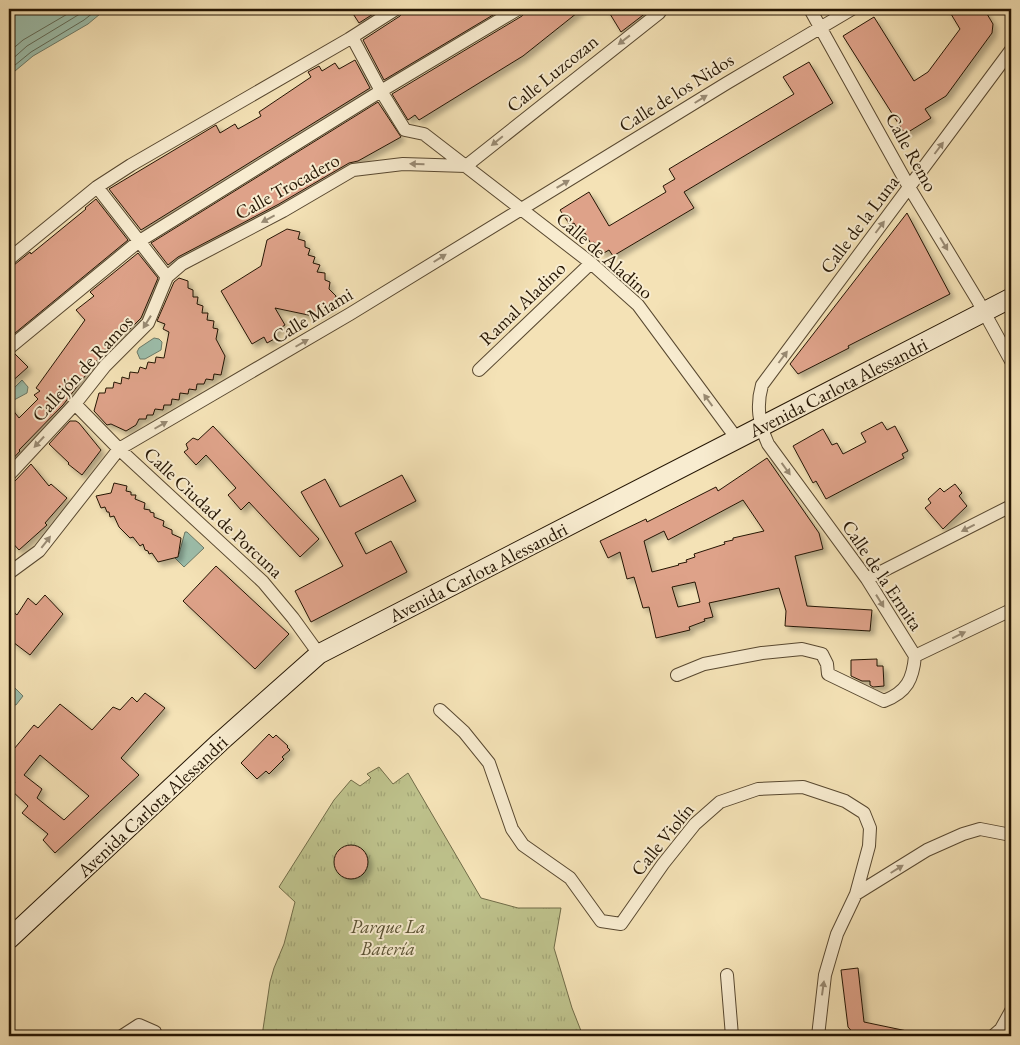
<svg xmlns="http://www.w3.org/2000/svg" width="1020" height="1045" font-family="'EB Garamond',serif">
<defs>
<pattern id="park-tufts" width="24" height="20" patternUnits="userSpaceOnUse" patternTransform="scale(1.25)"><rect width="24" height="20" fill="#bec28c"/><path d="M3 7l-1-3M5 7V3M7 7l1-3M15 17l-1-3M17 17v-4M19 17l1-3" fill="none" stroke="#a3a677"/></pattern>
<filter id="shadow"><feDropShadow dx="4" dy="4" stdDeviation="2.5" flood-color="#0004"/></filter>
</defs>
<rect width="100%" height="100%" fill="#f4e2b6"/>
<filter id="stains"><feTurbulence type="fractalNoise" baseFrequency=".004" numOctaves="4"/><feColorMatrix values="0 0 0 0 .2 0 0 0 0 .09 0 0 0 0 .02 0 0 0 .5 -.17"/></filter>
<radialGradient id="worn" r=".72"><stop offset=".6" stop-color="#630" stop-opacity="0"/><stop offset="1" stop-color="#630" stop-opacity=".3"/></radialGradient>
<path fill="url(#park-tufts)" stroke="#716c48" d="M379,767L393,784L408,773L481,898L518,908H561L554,948L572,1008L583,1036H262L270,982L274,968L284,944L295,902L279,887L334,800L351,780L360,786L371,778L367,774Z"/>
<path fill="#9cbeab" stroke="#6c7a68" d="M9,9H106L88,24L33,56L9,76Z
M154,338L159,339L162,342L161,350L145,359H140L137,352L139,348Z
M22,380L28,387L27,393L14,400L9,393Z
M185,532H187L204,548L184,567L175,558L179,554Z
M9,682L23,696L16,705L9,704Z"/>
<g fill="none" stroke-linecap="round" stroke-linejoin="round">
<path stroke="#606a57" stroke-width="1" d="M9,52L23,40L76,9
M9,62L27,46L88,9
M9,70L31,52L84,20L98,9"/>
</g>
<path fill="#dea289" stroke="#241503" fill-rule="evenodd" filter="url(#shadow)" d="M350,9H381L359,23Z
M404,9H503L384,80L363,40L400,16Z
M526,9H582L523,56L419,120L415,115L408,120L392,94L522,16Z
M607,9H651L621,32Z
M948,9H984L993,24L992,33L946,96L925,109L931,118L905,134L843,36L874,17L914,81L928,72L960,29Z
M355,60L370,88L141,230L109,189L216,125L220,133L235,124L238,129L261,116L259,112L311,77L308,72L319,66L322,71L335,63L339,69Z
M809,62L833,103L684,192L694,208L613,256L609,250L602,254L594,242L591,244L585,233L581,235L574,223L570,225L560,210L589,192L609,226L666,192L663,186L675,179L669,169L794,94L783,77Z
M378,102L401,137L358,161L349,163L279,204L178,257L168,265L151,243Z
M96,199L128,240L9,338V267L14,265L30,252L31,254L86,209L85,208Z
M907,213L950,294L848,346L849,348L798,374L790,364Z
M287,229L300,232L298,239L305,241V247L310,249L308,255L315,257L313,263L320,265L317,272L325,273V280L330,282L329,289L336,296L331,307L313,316L275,308L285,325L274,332L276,338L267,343L264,337L252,344L221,291L261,266L267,240Z
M138,253L158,278L141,318L111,348L114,338L63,405L19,450L20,451L9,463V405L19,418L38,399L34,395L40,391L36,388L85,320L76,310L94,296L90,292Z
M179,278L188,281V288L193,290V297H198L197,304L203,306L202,313H208L207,320L214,321L213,328L218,329L216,339L225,356L221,375L214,374L213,380L206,379L204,384H197L196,390L189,389L188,394L180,393L179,400L172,399L171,405H164L163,410L155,409L153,415H147L146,419H139L136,425L126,431L111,424L107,425L94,411L99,393H105L106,388H113L114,382L121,384L122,377L129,379L130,372L138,373L140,367L146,369L148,362L155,363L156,357L164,358L169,332L163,329L165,324L157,321L174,282Z
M15,354L28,367L9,384V356Z
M70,421H76L79,423L101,450L82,475L68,464L69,463L49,444Z
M882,422L887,430L895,426L908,451L902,454L904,458L826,499L816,481L813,483L793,446L823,429L832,445L837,443L843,454L866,442L861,433Z
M213,426L319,539L300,557L249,502L241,510L228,495L236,488L206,455L196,465L184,452L188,449L186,444L193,438L198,440Z
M767,458L819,533L823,549L795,556L807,606L872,610L870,631L785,626L786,611L779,588L709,603L713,617L704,619L705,621L689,627L690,630L656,638L649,607L643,608L634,577L627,579L620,552L608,558L600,541L646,519L647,522L716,487L718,491ZM743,500L764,531L733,538V540L724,542L725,544L694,554L695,557L686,560L687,562L678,564L679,565L652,572L644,541L664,531L668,540ZM695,582L700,602L678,607L672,587Z
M31,464L49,486L51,484L67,498L45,523L47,525L19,550L9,539V532L15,526L9,521V483L15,481Z
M402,475L416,501L355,533L366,554L391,541L407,572L311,622L295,591L343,566L301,492L325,479L340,507Z
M114,483L127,486L126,491L131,492V495H136L135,499L145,503L144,509L150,510V512L154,513V517L164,521L163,526L172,530V534L181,538L178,557L158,562L152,553L149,554L148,551L145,550L143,544L140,546L133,537L130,538L119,527L114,516L110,517L109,512H107L105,507L101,508L96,496L111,493Z
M955,484L962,493L959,496L967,506L943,529L925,508L931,503L928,499L940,488L944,492Z
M216,566L289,634L255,669L183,601Z
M45,595L63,614L30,655L9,639V608L17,615L28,598L36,605Z
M877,659V666H883L884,686L873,687L870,685V681H862L851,676V660Z
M145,693L165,708L121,758L139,775L55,853L43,840L48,834L22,813L28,806L10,789L15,782L9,776V755L34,725L38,728L60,704L92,730L113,707L120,710L132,697L137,702ZM40,755L89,796L64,820L37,798L42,789L24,775Z
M269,734L273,738L276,735L288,746L287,747L290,750L282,757L284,759L269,774L266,771L257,779L241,763Z
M334 862a17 17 0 1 1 34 0a17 17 0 1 1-34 0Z
M858,968L864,1022L907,1031L906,1036H856L848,1027L841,970Z"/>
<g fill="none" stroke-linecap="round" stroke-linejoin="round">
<defs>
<path id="street" d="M810,9L909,187L978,301L1011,361
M352,37L381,91L405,130L424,134L591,263L638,305L737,439
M466,166L659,13L662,9
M97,187L167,277
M9,259L97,187L131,165L349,39L396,9
M9,348L138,242L381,91L518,9
M479,370L591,263
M75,404L119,449L263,582L293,618L319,654
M9,475L75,404L105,366L148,323L167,277L182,264L283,211L353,170L403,164L466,166
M9,573L39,551L119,449L350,314L727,83L852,9
M867,579L1011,506
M915,656L867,579L768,444C759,424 756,406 762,385L1011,50
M915,656L1011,610
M677,675L704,664L762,653L802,649L822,654L827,664L828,674L884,701C907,692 913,679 915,656
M440,710L464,732L489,763L512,829L523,845L570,878L601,921L621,924L663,864L695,824L720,802L758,789L803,787L845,801L864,813L870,828L869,846L856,894L837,934L825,975L818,1036
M856,894L927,850L963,834L980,829L1011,835
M727,975L732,1036
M122,1036L139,1025L155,1032L156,1036
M993,1036L1001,1029L1011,1011"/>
<path id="secondary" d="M9,939L220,742L319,654L1011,298"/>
</defs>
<use href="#street" stroke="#584830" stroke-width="14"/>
<use href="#secondary" stroke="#241503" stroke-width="21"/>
<use href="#street" stroke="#f8ecd0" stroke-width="12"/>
<use href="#secondary" stroke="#f8ecd0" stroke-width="19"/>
</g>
<defs><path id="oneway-solid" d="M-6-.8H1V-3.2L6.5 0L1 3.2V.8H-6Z" transform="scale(1.25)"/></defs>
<g fill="#998b74">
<use href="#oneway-solid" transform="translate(624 40) rotate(142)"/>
<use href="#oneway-solid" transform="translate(701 99) rotate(-32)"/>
<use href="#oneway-solid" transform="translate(497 141) rotate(141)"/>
<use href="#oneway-solid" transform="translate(939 148) rotate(-53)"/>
<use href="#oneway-solid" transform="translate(417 164) rotate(-179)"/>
<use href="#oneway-solid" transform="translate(563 184) rotate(-31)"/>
<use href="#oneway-solid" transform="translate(268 219) rotate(152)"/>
<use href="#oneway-solid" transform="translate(880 227) rotate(-53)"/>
<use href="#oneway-solid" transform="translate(944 244) rotate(59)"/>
<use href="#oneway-solid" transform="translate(440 258) rotate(-32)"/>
<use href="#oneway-solid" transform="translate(147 322) rotate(122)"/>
<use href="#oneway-solid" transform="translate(302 343) rotate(-30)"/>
<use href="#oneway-solid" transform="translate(783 357) rotate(-53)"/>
<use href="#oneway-solid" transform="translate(708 400) rotate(-126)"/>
<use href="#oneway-solid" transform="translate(161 425) rotate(-30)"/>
<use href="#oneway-solid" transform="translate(39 442) rotate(133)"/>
<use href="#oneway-solid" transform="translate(786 469) rotate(54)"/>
<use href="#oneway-solid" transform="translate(968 528) rotate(153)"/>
<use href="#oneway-solid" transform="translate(46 542) rotate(-52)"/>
<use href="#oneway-solid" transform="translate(880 601) rotate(58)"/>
<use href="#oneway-solid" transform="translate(959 635) rotate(-26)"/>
<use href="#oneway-solid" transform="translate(897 869) rotate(-32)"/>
<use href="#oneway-solid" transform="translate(823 988) rotate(-82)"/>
</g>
<g text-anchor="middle" stroke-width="4" stroke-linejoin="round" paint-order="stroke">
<g font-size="19" fill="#241503" stroke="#f8ecd0">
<text transform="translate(552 73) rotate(-39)" y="7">Calle Luzcozan</text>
<text transform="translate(676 92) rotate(-32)" y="7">Calle de los Nidos</text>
<text transform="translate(912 152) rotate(61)" y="7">Calle Remo</text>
<text transform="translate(287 186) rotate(-29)" y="7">Calle Trocadero</text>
<text transform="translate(859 224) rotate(-53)" y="7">Calle de la Luna</text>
<text transform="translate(605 255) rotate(41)" y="7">Calle de Aladino</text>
<text transform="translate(522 303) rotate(-44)" y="7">Ramal Aladino</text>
<text transform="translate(312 315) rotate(-31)" y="7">Calle Miami</text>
<text transform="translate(82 368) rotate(-47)" y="7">Callejón de Ramos</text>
<text transform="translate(838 387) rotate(-27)" y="7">Avenida Carlota Alessandri</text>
<text transform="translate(214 512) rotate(43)" y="7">Calle Ciudad de Porcuna</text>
<text transform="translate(478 572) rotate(-27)" y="7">Avenida Carlota Alessandri</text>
<text transform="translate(883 575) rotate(56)" y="7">Calle de la Ermita</text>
<text transform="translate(152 806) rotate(-43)" y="7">Avenida Carlota Alessandri</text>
<text transform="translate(662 839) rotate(-51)" y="7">Calle Violín</text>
</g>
<g font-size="19" font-style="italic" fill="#5a5233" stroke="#f8ecd0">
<text x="388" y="933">Parque La<tspan x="388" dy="22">Batería</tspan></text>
</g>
</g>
<rect width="1020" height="1045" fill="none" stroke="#f4e2b6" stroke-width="30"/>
<rect x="10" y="10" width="1000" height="1025" fill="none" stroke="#241503" stroke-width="2.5"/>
<rect x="15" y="15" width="990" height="1015" fill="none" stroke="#241503"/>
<rect width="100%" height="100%" filter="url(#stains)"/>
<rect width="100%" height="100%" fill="url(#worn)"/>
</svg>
